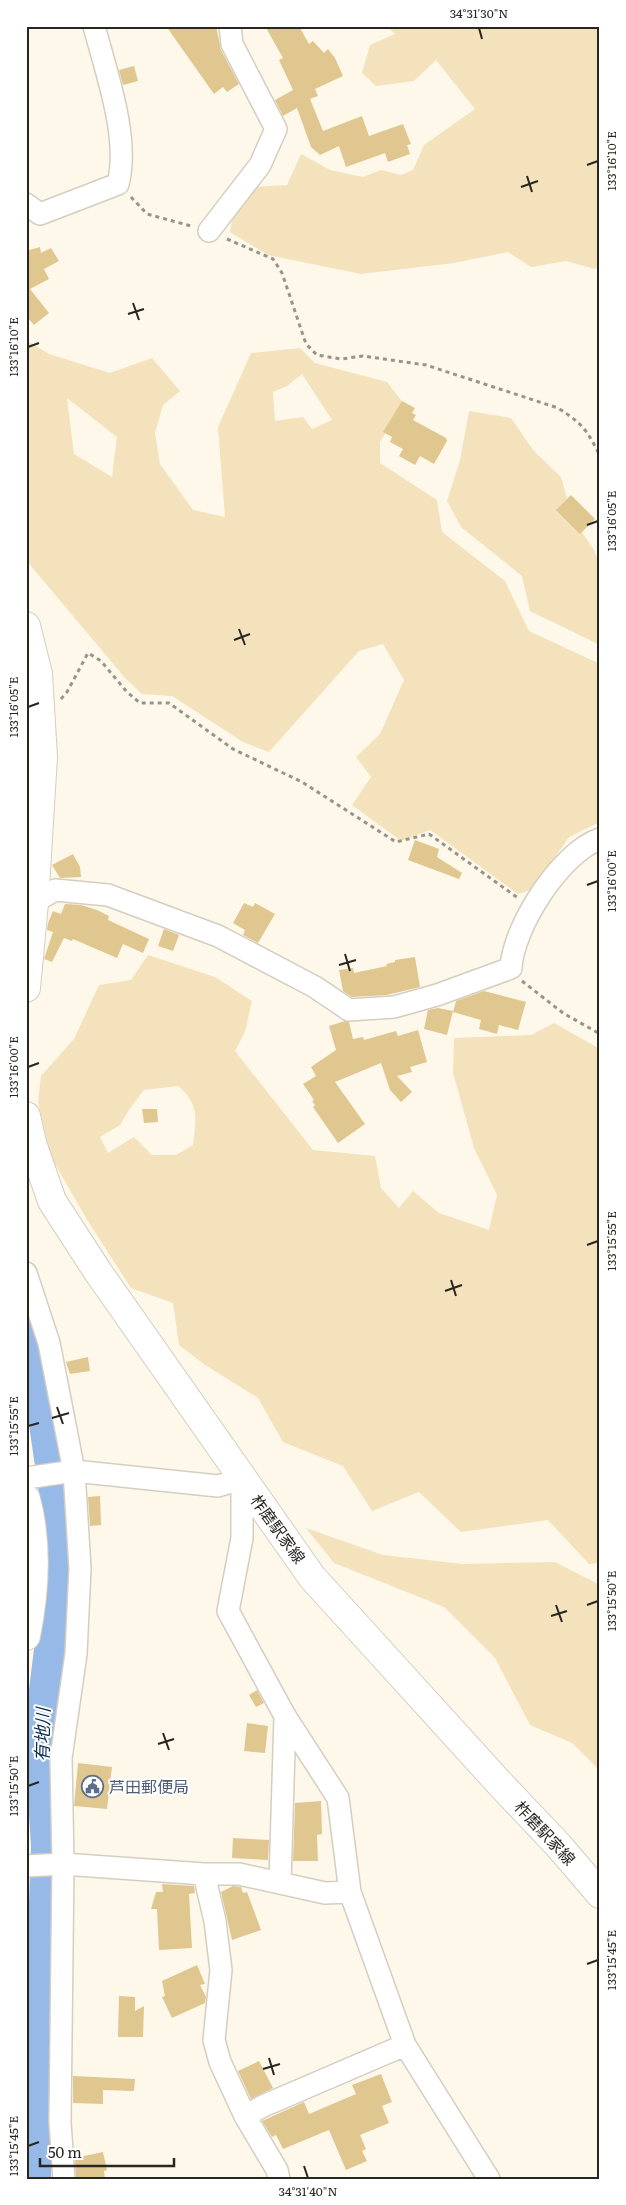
<svg xmlns="http://www.w3.org/2000/svg" width="626" height="2205" font-family="Literata,'Noto Sans JP',serif">
<rect width="100%" height="100%" fill="#fef8ea"/>
<path fill="#f3e2bc" fill-rule="evenodd" d="M387,26H600V265L595,269L566,261L531,267L508,252L454,263L361,274L268,255L230,232L233,213L254,187L287,185L301,154L330,170L363,177L381,170L401,175L413,170L424,145L475,109L436,60L414,81L376,86L362,73L370,45L395,34Z
M26,340L49,354L110,373L152,358L180,391L163,405L155,433L160,464L193,510L225,517L218,427L251,353L300,348L315,363L387,382L404,404L380,442V463L437,500L442,532L505,581L529,631L600,664V822L569,837L533,889L518,894L430,830L401,841L352,805L371,777L356,757L380,734L404,680L383,644L359,651L269,752L243,742L172,696L142,694L125,678L26,560ZM302,374L332,420L312,429L303,417L275,421L273,392L287,386ZM67,398L117,437L112,477L74,454Z
M469,411L511,418L533,450L561,477L573,519L594,550L600,566V645L530,611L522,576L461,527L447,501L460,460Z
M148,955L215,977L252,1001L245,1032L235,1051L313,1150L375,1156L381,1188L399,1208L413,1191L439,1213L489,1230L497,1195L474,1148L453,1073L454,1038L531,1035L554,1023L600,1049V1563L589,1564L548,1520L461,1532L419,1492L372,1511L343,1466L283,1442L258,1398L205,1365L179,1345L173,1303L131,1288L86,1218L51,1157L38,1102L41,1076L74,1039L99,985L131,980ZM178,1086C200,1104 196,1120 193,1145L176,1155H152L134,1137L108,1153L100,1137L120,1125L131,1107L144,1090Z
M306,1528L383,1555L463,1564L555,1562L600,1585V1771L572,1743L530,1725L495,1658L444,1607L334,1563Z"/>
<g fill="none" stroke-linecap="round" stroke-linejoin="round">
<path stroke="#96b9e8" stroke-width="32" d="M26,1325L36,1361L57,1507L60,1569L40,1731L47,1846L35,2179"/>
</g>
<path fill="#e0c68f" d="M166,26H216L221,50L239,84L227,92L223,87L214,94Z
M265,26H299L309,44L313,41L324,53L328,49L335,58L343,76L315,89L318,96L310,99L323,131L362,116L369,136L403,124L411,144L407,145L410,154L388,162L385,153L346,167L339,146L320,155L311,147L297,108L283,116L275,100L293,90L279,60L283,58Z
M134,66L138,81L123,85L119,70Z
M40,247L41,253L51,248L59,261L44,269L49,279L30,289L49,313L34,325L26,316V251Z
M402,401L415,408L412,413L416,415L413,420L446,438L447,441L434,464L420,456L415,465L399,456L403,449L390,442L392,437L383,432Z
M571,495L595,519L580,534L556,510Z
M415,840L439,849L437,857L462,873L459,879L408,860Z
M73,854L80,867L81,877L60,878L52,865Z
M244,903L253,907L255,903L275,914L258,943L243,935L245,930L233,923Z
M65,904L81,905L97,910L109,916L108,920L149,939L143,953L123,944L117,958L73,939L72,941L64,938L52,962L44,959L53,932L47,930L48,923L53,911L61,914Z
M164,929L179,935L173,951L158,946Z
M415,957L420,987L387,995L352,997L343,991L339,970L353,968L354,973L387,966L386,964L395,962V960Z
M484,991L526,1002L518,1030L499,1025L497,1034L479,1029L481,1020L453,1012L456,1001Z
M438,1008L453,1011L447,1035L424,1029L428,1010Z
M345,1021L349,1022L353,1039L363,1037L364,1040L396,1031L398,1036L418,1030L427,1062L410,1067L412,1072L397,1076L412,1092L401,1102L390,1090L381,1063L335,1082L365,1124L338,1143L313,1107L315,1105L312,1101L314,1100L303,1084L316,1076L311,1067L336,1050L329,1026Z
M142,1109H157L158,1122L144,1123Z
M88,1357L90,1371L70,1374L66,1362Z
M100,1496L101,1525L90,1526L88,1497Z
M257,1690L264,1703L256,1707L249,1695Z
M247,1723L268,1726L265,1753L244,1751Z
M78,1763L112,1767L107,1809L74,1806Z
M321,1801L322,1834L317,1835L318,1861H293L295,1803Z
M233,1838L269,1840L268,1860L232,1858Z
M162,1884L194,1886L195,1893L189,1894L192,1948L159,1950L157,1909H151L156,1892H163Z
M233,1886L241,1887L243,1893L247,1892L261,1930L232,1940L221,1892Z
M197,1965L205,1984L200,1985L206,1997L205,2003L172,2018L162,1997L165,1996L162,1981Z
M119,1996L135,1997V2011L144,2006L143,2037H118Z
M259,2061L273,2088L251,2099L238,2071Z
M381,2074L392,2102L382,2106L389,2123L360,2135L366,2149L362,2151L367,2161L346,2170L329,2130L283,2149L276,2135L272,2137L262,2121L304,2102L309,2114L356,2094L352,2085Z
M73,2076L135,2079L134,2091L103,2090V2104L73,2103Z
M103,2152L107,2170L104,2171L105,2179H76L75,2158Z"/>
<g fill="none" stroke-linecap="round" stroke-linejoin="round">
<defs>
<path id="minor" d="M26,204L40,214L118,184C130,138 106,72 94,26
M209,231L260,165L276,129L232,44L230,26
M26,907L55,890L108,895L218,936L315,987L349,1010L394,1007L437,995L511,968C513,927 561,852 600,839
M26,1273L49,1343L74,1471L80,1568L76,1654L61,1758L63,1864L60,2122L64,2179
M26,1478L74,1471L218,1486L242,1479V1538L228,1611L285,1716L338,1798L350,1892L405,2045L489,2179
M26,1866L63,1864L204,1874H239L325,1893L350,1892
M204,1874L215,1921L221,1970L214,2040L220,2062L245,2116L277,2170L279,2179
M280,1882L285,1716
M245,2116L263,2106L405,2045"/>
<path id="tertiary" d="M26,1499C38,1544 35,1591 26,1636"/>
<path id="secondary" d="M26,626L38,674L43,757L34,903L26,988
M26,1116L32,1143L52,1201L98,1272L312,1577L503,1787L558,1845L600,1894"/>
</defs>
<use href="#minor" stroke="#d4cec1" stroke-width="24"/>
<use href="#tertiary" stroke="#d4cec1" stroke-width="30"/>
<use href="#secondary" stroke="#d4cec1" stroke-width="30"/>
<path stroke="#98948a" stroke-width="3" stroke-dasharray="4 4" stroke-linecap="butt" d="M131,197L147,214L191,226
M227,239L273,259L282,273L306,344L317,355L341,359L363,356L426,365L558,408C583,424 587,430 600,456
M61,699L67,692L88,653L101,661L127,692L140,703H169L233,749L302,782L396,842L429,834L518,898
M522,981L563,1013L600,1034"/>
<use href="#minor" stroke="#fff" stroke-width="21"/>
<use href="#tertiary" stroke="#fff" stroke-width="28"/>
<use href="#secondary" stroke="#fff" stroke-width="28"/>
</g>
<path fill="none" stroke="#282621" stroke-width="2" d="M479,28L482,39M587,165L598,161M527,176L532,192M521,187L538,181M133,303L139,320M128,314L144,309M28,347L39,343M587,525L598,521M239,629L245,645M234,640L250,634M28,707L39,703M587,885L598,881M345,954L350,971M339,965L356,960M28,1067L39,1063M587,1245L598,1241M451,1280L456,1296M445,1291L462,1285M57,1407L63,1424M52,1418L69,1413M28,1426L39,1423M556,1605L562,1622M587,1605L598,1601M551,1616L567,1611M163,1733L169,1750M158,1744L174,1739M28,1786L39,1782M587,1964L598,1960M269,2058L274,2075M263,2069L280,2064M28,2146L39,2142M304,2166L308,2178"/>
<defs>
<symbol id="civic-ring" viewBox="-11 -11 22 22"><circle r="9.5" fill="#fff" stroke="#5c6f8a" stroke-width="1.5"/><path d="M-.6-6.5H3V-4.5H.6V-3L4-1V1h2V6H-6V1h2V-1L-.6-3ZM-1.2 2.5V6h2.4V2.5Z" fill="#5c6f8a"/></symbol>
</defs>
<g fill-rule="evenodd">
<use href="#civic-ring" x="80" y="1774" width="25" height="25"/>
</g>
<g text-anchor="middle" stroke-width="4" stroke-linejoin="round" paint-order="stroke">
<g font-size="16" fill="#282621" stroke="#fff">
<text transform="translate(278 1529) rotate(54)" y="6">柞磨駅家線</text>
<text transform="translate(545 1833) rotate(47)" y="6">柞磨駅家線</text>
</g>
<g font-size="16" fill="#4e5e75" stroke="#fff" text-anchor="start">
<text x="109" y="1793">芦田郵便局</text>
</g>
<g font-size="18" font-style="italic" fill="#092b55" stroke="#fff">
<text transform="translate(43 1735) rotate(-89)" y="6">有地川</text>
</g>
</g>
<rect width="626" height="2205" fill="none" stroke="#ffffff" stroke-width="55"/>
<path d="M40 2158v8h134v-8" fill="none" stroke="#282621" stroke-width="2.5"/>
<text x="48" y="2158" font-size="15" fill="#282621" stroke="#ffffff" stroke-width="4" paint-order="stroke">50 m</text>
<rect x="28" y="28" width="570" height="2150" fill="none" stroke="#282621" stroke-width="2"/>
<g font-size="12" text-anchor="middle" fill="#282621">
<text x="479" y="18">34°31'30"N</text>
<text transform="translate(612 161) rotate(-90)" y="4">133°16'10"E</text>
<text transform="translate(14 347) rotate(-90)" y="4">133°16'10"E</text>
<text transform="translate(612 521) rotate(-90)" y="4">133°16'05"E</text>
<text transform="translate(14 707) rotate(-90)" y="4">133°16'05"E</text>
<text transform="translate(612 881) rotate(-90)" y="4">133°16'00"E</text>
<text transform="translate(14 1067) rotate(-90)" y="4">133°16'00"E</text>
<text transform="translate(612 1241) rotate(-90)" y="4">133°15'55"E</text>
<text transform="translate(14 1426) rotate(-90)" y="4">133°15'55"E</text>
<text transform="translate(612 1601) rotate(-90)" y="4">133°15'50"E</text>
<text transform="translate(14 1786) rotate(-90)" y="4">133°15'50"E</text>
<text transform="translate(612 1960) rotate(-90)" y="4">133°15'45"E</text>
<text transform="translate(14 2146) rotate(-90)" y="4">133°15'45"E</text>
<text x="308" y="2196">34°31'40"N</text>
</g>
</svg>
